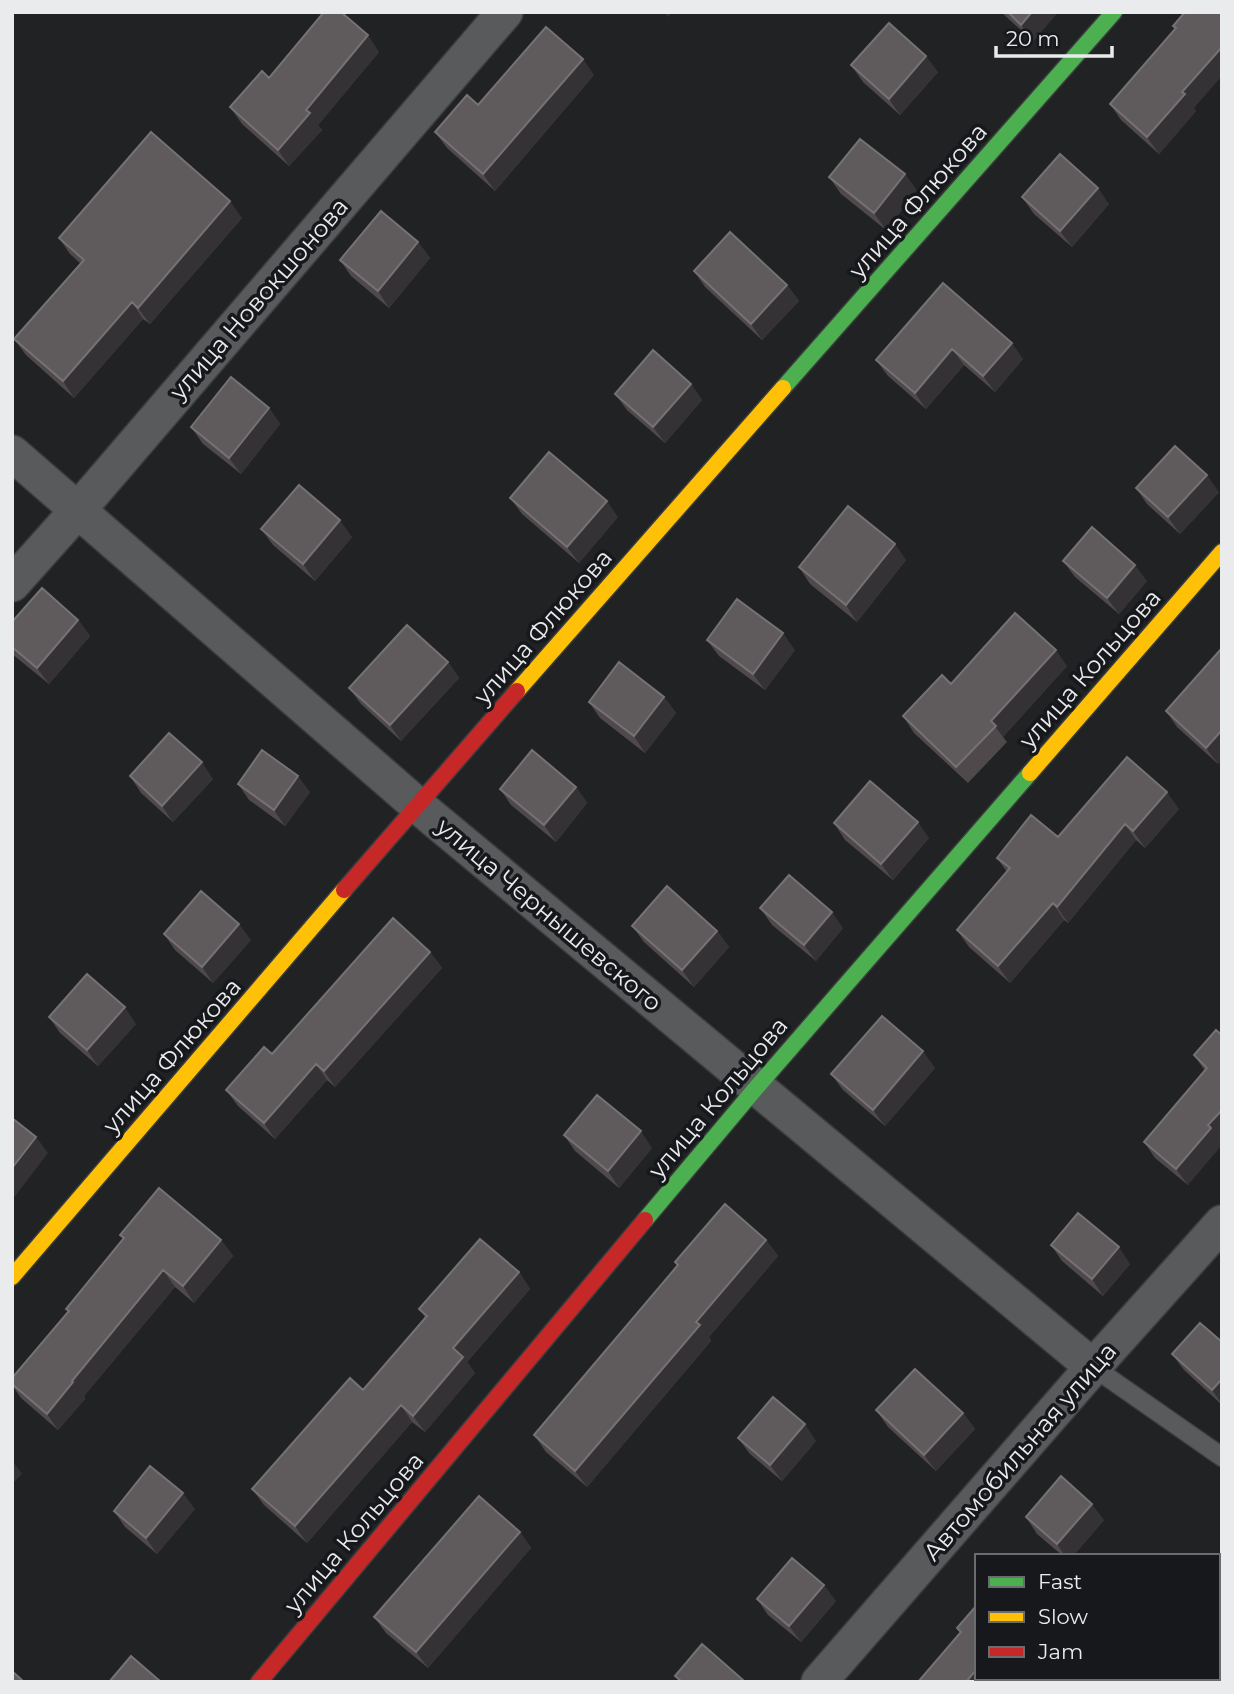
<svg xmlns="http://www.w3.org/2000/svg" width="1234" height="1694" font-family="Montserrat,sans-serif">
<rect width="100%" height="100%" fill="#202224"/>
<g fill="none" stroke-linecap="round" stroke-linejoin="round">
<defs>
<path id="lane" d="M1093,1367L1222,1457"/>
<path id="street" d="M12,453L417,805L1093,1367
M12,584L78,510L505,12
M819,1682L1093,1367L1222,1223"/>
<path id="fast" d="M783,388L1114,12
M645,1220L756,1088L1030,773"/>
<path id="slow" d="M517,691L783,388
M1030,773L1222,552
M12,1277L344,890"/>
<path id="jam" d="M344,890L517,691
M259,1682L645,1220"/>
</defs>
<use href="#lane" stroke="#3b3c3e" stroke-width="21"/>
<use href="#street" stroke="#3b3c3e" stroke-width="38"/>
<use href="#fast" stroke="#3b3c3e" stroke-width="19"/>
<use href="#slow" stroke="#3b3c3e" stroke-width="19"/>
<use href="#jam" stroke="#3b3c3e" stroke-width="19"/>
<use href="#lane" stroke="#595a5c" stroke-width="18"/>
<use href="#street" stroke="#595a5c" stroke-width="35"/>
<use href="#fast" stroke="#4caf50" stroke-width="16"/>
<use href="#slow" stroke="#ffc107" stroke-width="16"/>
<use href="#jam" stroke="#c62828" stroke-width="16"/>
</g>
<path fill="#4f494c" d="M1001,12H1058L1033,41Z
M1185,12L1194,108L1196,111L1159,154L1121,120L1110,104L1175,29L1173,26Z
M379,52L318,125L322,130L289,166L242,124L230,107Z
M851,65L938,72L900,115L863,82Z
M594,75L495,191L447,148L435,132L478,105Z
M905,174L917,191L886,230L841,194L829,177Z
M1022,197L1109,204L1072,247L1034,214Z
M242,218L150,324L143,319L74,398L26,355L14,339L81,264L70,254L59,238Z
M418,242L430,258L389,308L351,276L340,260Z
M694,271L787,285L799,301L762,340L705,287Z
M943,283L1023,359L995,392L964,365L926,409L888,376L876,360Z
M691,384L702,400L665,443L627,410L615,394Z
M269,408L280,424L241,474L203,444L191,427Z
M1136,488L1219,492L1180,534L1147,504Z
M510,498L618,517L579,563L522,514Z
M261,529L352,537L315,581L273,545Z
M906,560L857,622L810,584L799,567Z
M1063,561L1147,581L1119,614L1075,577Z
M78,620L90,636L49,684L12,654V622Z
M707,640L795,650L765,690L719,656Z
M1222,648L1218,764L1177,727L1166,711Z
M448,662L459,678L401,741L361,704L349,688Z
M1067,666L1003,737L1007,742L968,783L914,733L903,716L951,684Z
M664,697L676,713L645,753L600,718L589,702Z
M130,776L213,779L173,822L141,793Z
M238,784L310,792L285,826L249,800Z
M576,787L587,803L556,842L511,805L500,789Z
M1179,809L1145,848L1136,840L1068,923L1064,920L1010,983L969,947L957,930L1007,872L997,858L1058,837Z
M834,823L929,838L893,880L845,840Z
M760,908L843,928L816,961L772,925Z
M632,926L717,931L729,947L694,987L644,942Z
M164,934L251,940L213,983L175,950Z
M430,952L442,968L335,1087L327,1080L275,1139L238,1106L226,1090L272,1054Z
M49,1017L136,1024L98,1066L60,1033Z
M1216,1030L1220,1141L1188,1185L1155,1158L1144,1142L1205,1071L1194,1055Z
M935,1068L885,1126L843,1090L831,1074Z
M564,1135L652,1148L619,1188L575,1151Z
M120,1235L221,1240L233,1256L194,1303L175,1287L84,1396L85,1399L58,1430L21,1398L12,1385V1378L68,1311L66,1309L123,1239Z
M766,1240L778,1256L709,1337L711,1341L587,1487L546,1452L534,1435L678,1266L675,1262Z
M1051,1245L1130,1264L1103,1296L1062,1261Z
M519,1272L530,1289L467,1362L475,1373L425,1432L412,1422L307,1543L264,1505L252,1489L363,1390L425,1317L419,1309Z
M1222,1342V1405L1184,1370L1172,1354Z
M876,1410L963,1413L975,1429L936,1471L888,1427Z
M738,1438L816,1441L782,1481L750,1454Z
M195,1509L157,1554L125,1527L114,1511Z
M1026,1517L1104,1520L1073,1556H1063L1037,1534Z
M520,1532L531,1548L428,1668L386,1633L374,1617Z
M757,1599L836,1601L801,1642L768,1615Z"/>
<path fill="#353235" d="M664,12H672L668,17Z
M1032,12H1058L1033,41L1021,25Z
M368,35L379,52L318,125L322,130L289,166L278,150L306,110Z
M1222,47V76L1194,108L1196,111L1159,154L1147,137L1182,92Z
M926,56L938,72L900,115L889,99Z
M583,59L594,75L495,191L483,174Z
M905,174L917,191L886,230L874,213Z
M1098,188L1109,204L1072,247L1060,231Z
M230,201L242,218L150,324L138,308Z
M418,242L430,258L389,308L378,291Z
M787,285L799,301L762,340L751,324Z
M132,302L143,319L74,398L63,381Z
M1012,343L1023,359L995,392L983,376Z
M952,349L964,365L926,409L915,393Z
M691,384L702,400L665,443L653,427Z
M269,408L280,424L241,474L229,458Z
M1207,475L1219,492L1180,534L1168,517Z
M607,501L618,517L579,563L567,547Z
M340,520L352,537L315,581L303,564Z
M895,544L906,560L857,622L846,605Z
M1135,565L1147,581L1119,614L1107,598Z
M78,620L90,636L49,684L37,668Z
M783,633L795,650L765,690L753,674Z
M1056,650L1067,666L1003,737L991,721Z
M448,662L459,678L401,741L390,725Z
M664,697L676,713L645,753L634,736Z
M1222,730V760L1218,764L1206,748Z
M202,762L213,779L173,822L162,806Z
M298,776L310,792L285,826L274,810Z
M576,787L587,803L556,842L544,825Z
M1167,792L1179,809L1145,848L1133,831Z
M918,822L929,838L893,880L881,864Z
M1125,824L1136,840L1068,923L1057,907Z
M1053,903L1064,920L1010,983L998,966Z
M832,912L843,928L816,961L804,945Z
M239,924L251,940L213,983L202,967Z
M717,931L729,947L694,987L682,970Z
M430,952L442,968L335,1087L324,1071Z
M125,1007L136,1024L98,1066L87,1050Z
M923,1051L935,1068L885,1126L873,1110Z
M316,1064L327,1080L275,1139L264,1123Z
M1222,1110V1139L1220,1141L1222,1145L1188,1185L1176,1169L1208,1125Z
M641,1131L652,1148L619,1188L608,1171Z
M36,1137L48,1153L13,1199L12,1168Z
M221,1240L233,1256L194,1303L183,1286Z
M766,1240L778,1256L709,1337L711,1341L587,1487L575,1471L696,1322Z
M1119,1247L1130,1264L1103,1296L1092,1279Z
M163,1270L175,1287L84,1396L85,1399L58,1430L47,1414L72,1381Z
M519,1272L530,1289L467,1362L475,1373L425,1432L413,1416L453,1348Z
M1222,1379V1404L1212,1390Z
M401,1405L412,1422L307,1543L295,1526Z
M963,1413L975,1429L936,1471L924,1455Z
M805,1424L816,1441L782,1481L770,1465Z
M12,1460L22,1474L12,1484Z
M183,1493L195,1509L157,1554L146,1538Z
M1092,1504L1104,1520L1073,1556H1065L1057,1544Z
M520,1532L531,1548L428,1668L416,1652Z
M824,1585L836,1601L801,1642L789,1626Z
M977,1669V1678H989L986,1682H966Z"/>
<path fill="#5f5b5d" stroke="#757174" stroke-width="2" d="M324,12H341L368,35L306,110L310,113L278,150L230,107L262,71L269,78Z
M1008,12H1032L1021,25Z
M1185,12H1222V47L1182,92L1185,94L1147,137L1110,104L1176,28L1173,26Z
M889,23L926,56L889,99L851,65Z
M546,27L583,59L483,174L435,132L467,95L478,105Z
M151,132L230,201L138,308L132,302L63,381L14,339L84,260L59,238Z
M860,139L905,174L874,213L829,177Z
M1060,154L1098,188L1060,231L1022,197Z
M381,211L418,242L378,291L340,260Z
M730,232L787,285L751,324L694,271Z
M943,283L1012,343L983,376L952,349L915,393L876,360Z
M653,350L691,384L653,427L615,394Z
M231,377L269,408L229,458L191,427Z
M1175,446L1207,475L1168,517L1136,488Z
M549,452L607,501L567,547L510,498Z
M299,485L340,520L303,564L261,529Z
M848,506L895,544L846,605L799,567Z
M1092,527L1135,565L1107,598L1063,561Z
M42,588L78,620L37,668L12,647V622Z
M737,599L783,633L753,674L707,640Z
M1015,613L1056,650L991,721L996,726L956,767L903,716L942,675L951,684Z
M407,625L448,662L390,725L349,688Z
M1222,648V730L1206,748L1166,711Z
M619,662L664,697L634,736L589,702Z
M169,733L202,762L162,806L130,776Z
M262,750L298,776L274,810L238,784Z
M532,750L576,787L544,825L500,789Z
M1127,757L1167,792L1133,831L1125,824L1057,907L1053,903L998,966L957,930L1010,868L997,858L1031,815L1058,837Z
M870,781L918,822L881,864L834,823Z
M789,875L832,912L804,945L760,908Z
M667,886L717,931L682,970L632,926Z
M201,891L239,924L202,967L164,934Z
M393,918L430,952L324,1071L316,1064L264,1123L226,1090L264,1047L272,1054Z
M87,974L125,1007L87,1050L49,1017Z
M882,1016L923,1051L873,1110L831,1074Z
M1216,1030L1222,1035V1110L1208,1125L1211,1128L1176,1169L1144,1142L1207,1068L1194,1055Z
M597,1095L641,1131L608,1171L564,1135Z
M12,1118L36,1137L12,1168Z
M159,1188L221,1240L183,1286L163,1270L72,1381L73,1382L47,1414L12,1384V1378L69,1311L66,1309L124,1238L120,1235Z
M725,1204L766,1240L696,1322L700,1325L575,1471L534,1435L678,1265L675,1262Z
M1078,1213L1119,1247L1092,1279L1051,1245Z
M480,1239L519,1272L453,1348L463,1357L413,1416L401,1405L295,1526L252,1489L350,1378L363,1390L427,1316L419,1309Z
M1200,1323L1222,1342V1379L1212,1390L1172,1354Z
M915,1369L963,1413L924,1455L876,1410Z
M773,1397L805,1424L770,1465L738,1438Z
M150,1466L183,1493L146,1538L114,1511Z
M1061,1476L1092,1504L1057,1544L1026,1517Z
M479,1496L520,1532L416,1652L374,1617Z
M792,1558L824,1585L789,1626L757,1599Z
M977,1605V1669L966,1682H918L961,1632L957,1628Z
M702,1644L743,1680L741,1682H682L675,1676Z
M131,1656L161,1682H109Z
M12,1671L24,1682H12Z"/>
<g text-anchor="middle" stroke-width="7" stroke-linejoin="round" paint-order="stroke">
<g font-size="24" fill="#eaebed" stroke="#16181b">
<text transform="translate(918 201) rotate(-49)" y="8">улица Флюкова</text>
<text transform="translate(259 299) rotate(-49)" y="8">улица Новокшонова</text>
<text transform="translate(543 627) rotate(-49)" y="8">улица Флюкова</text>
<text transform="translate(1090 669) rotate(-49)" y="8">улица Кольцова</text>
<text transform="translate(549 915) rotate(40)" y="8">улица Чернышевского</text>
<text transform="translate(172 1056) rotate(-49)" y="8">улица Флюкова</text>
<text transform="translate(718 1098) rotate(-50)" y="8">улица Кольцова</text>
<text transform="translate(1020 1452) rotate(-49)" y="8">Автомобильная улица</text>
<text transform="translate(354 1533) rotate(-50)" y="8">улица Кольцова</text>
</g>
</g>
<rect width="1234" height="1694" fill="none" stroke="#eaebed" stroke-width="28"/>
<rect x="975" y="1554" width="245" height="126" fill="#16181b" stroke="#6b6c6f" stroke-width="2"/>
<rect x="989" y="1577" width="35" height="10" fill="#4caf50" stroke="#6b6c6f" stroke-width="2"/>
<text x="1038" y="1589" font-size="21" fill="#eaebed">Fast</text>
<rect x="989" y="1612" width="35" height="10" fill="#ffc107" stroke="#6b6c6f" stroke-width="2"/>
<text x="1038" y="1624" font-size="21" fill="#eaebed">Slow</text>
<rect x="989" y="1647" width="35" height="10" fill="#c62828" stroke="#6b6c6f" stroke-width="2"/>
<text x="1038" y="1659" font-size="21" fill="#eaebed">Jam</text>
<path d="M996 46v10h116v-10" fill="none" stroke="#eaebed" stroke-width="3.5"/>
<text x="1006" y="46" font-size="21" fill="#eaebed" stroke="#16181b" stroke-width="5" paint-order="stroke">20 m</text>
</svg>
